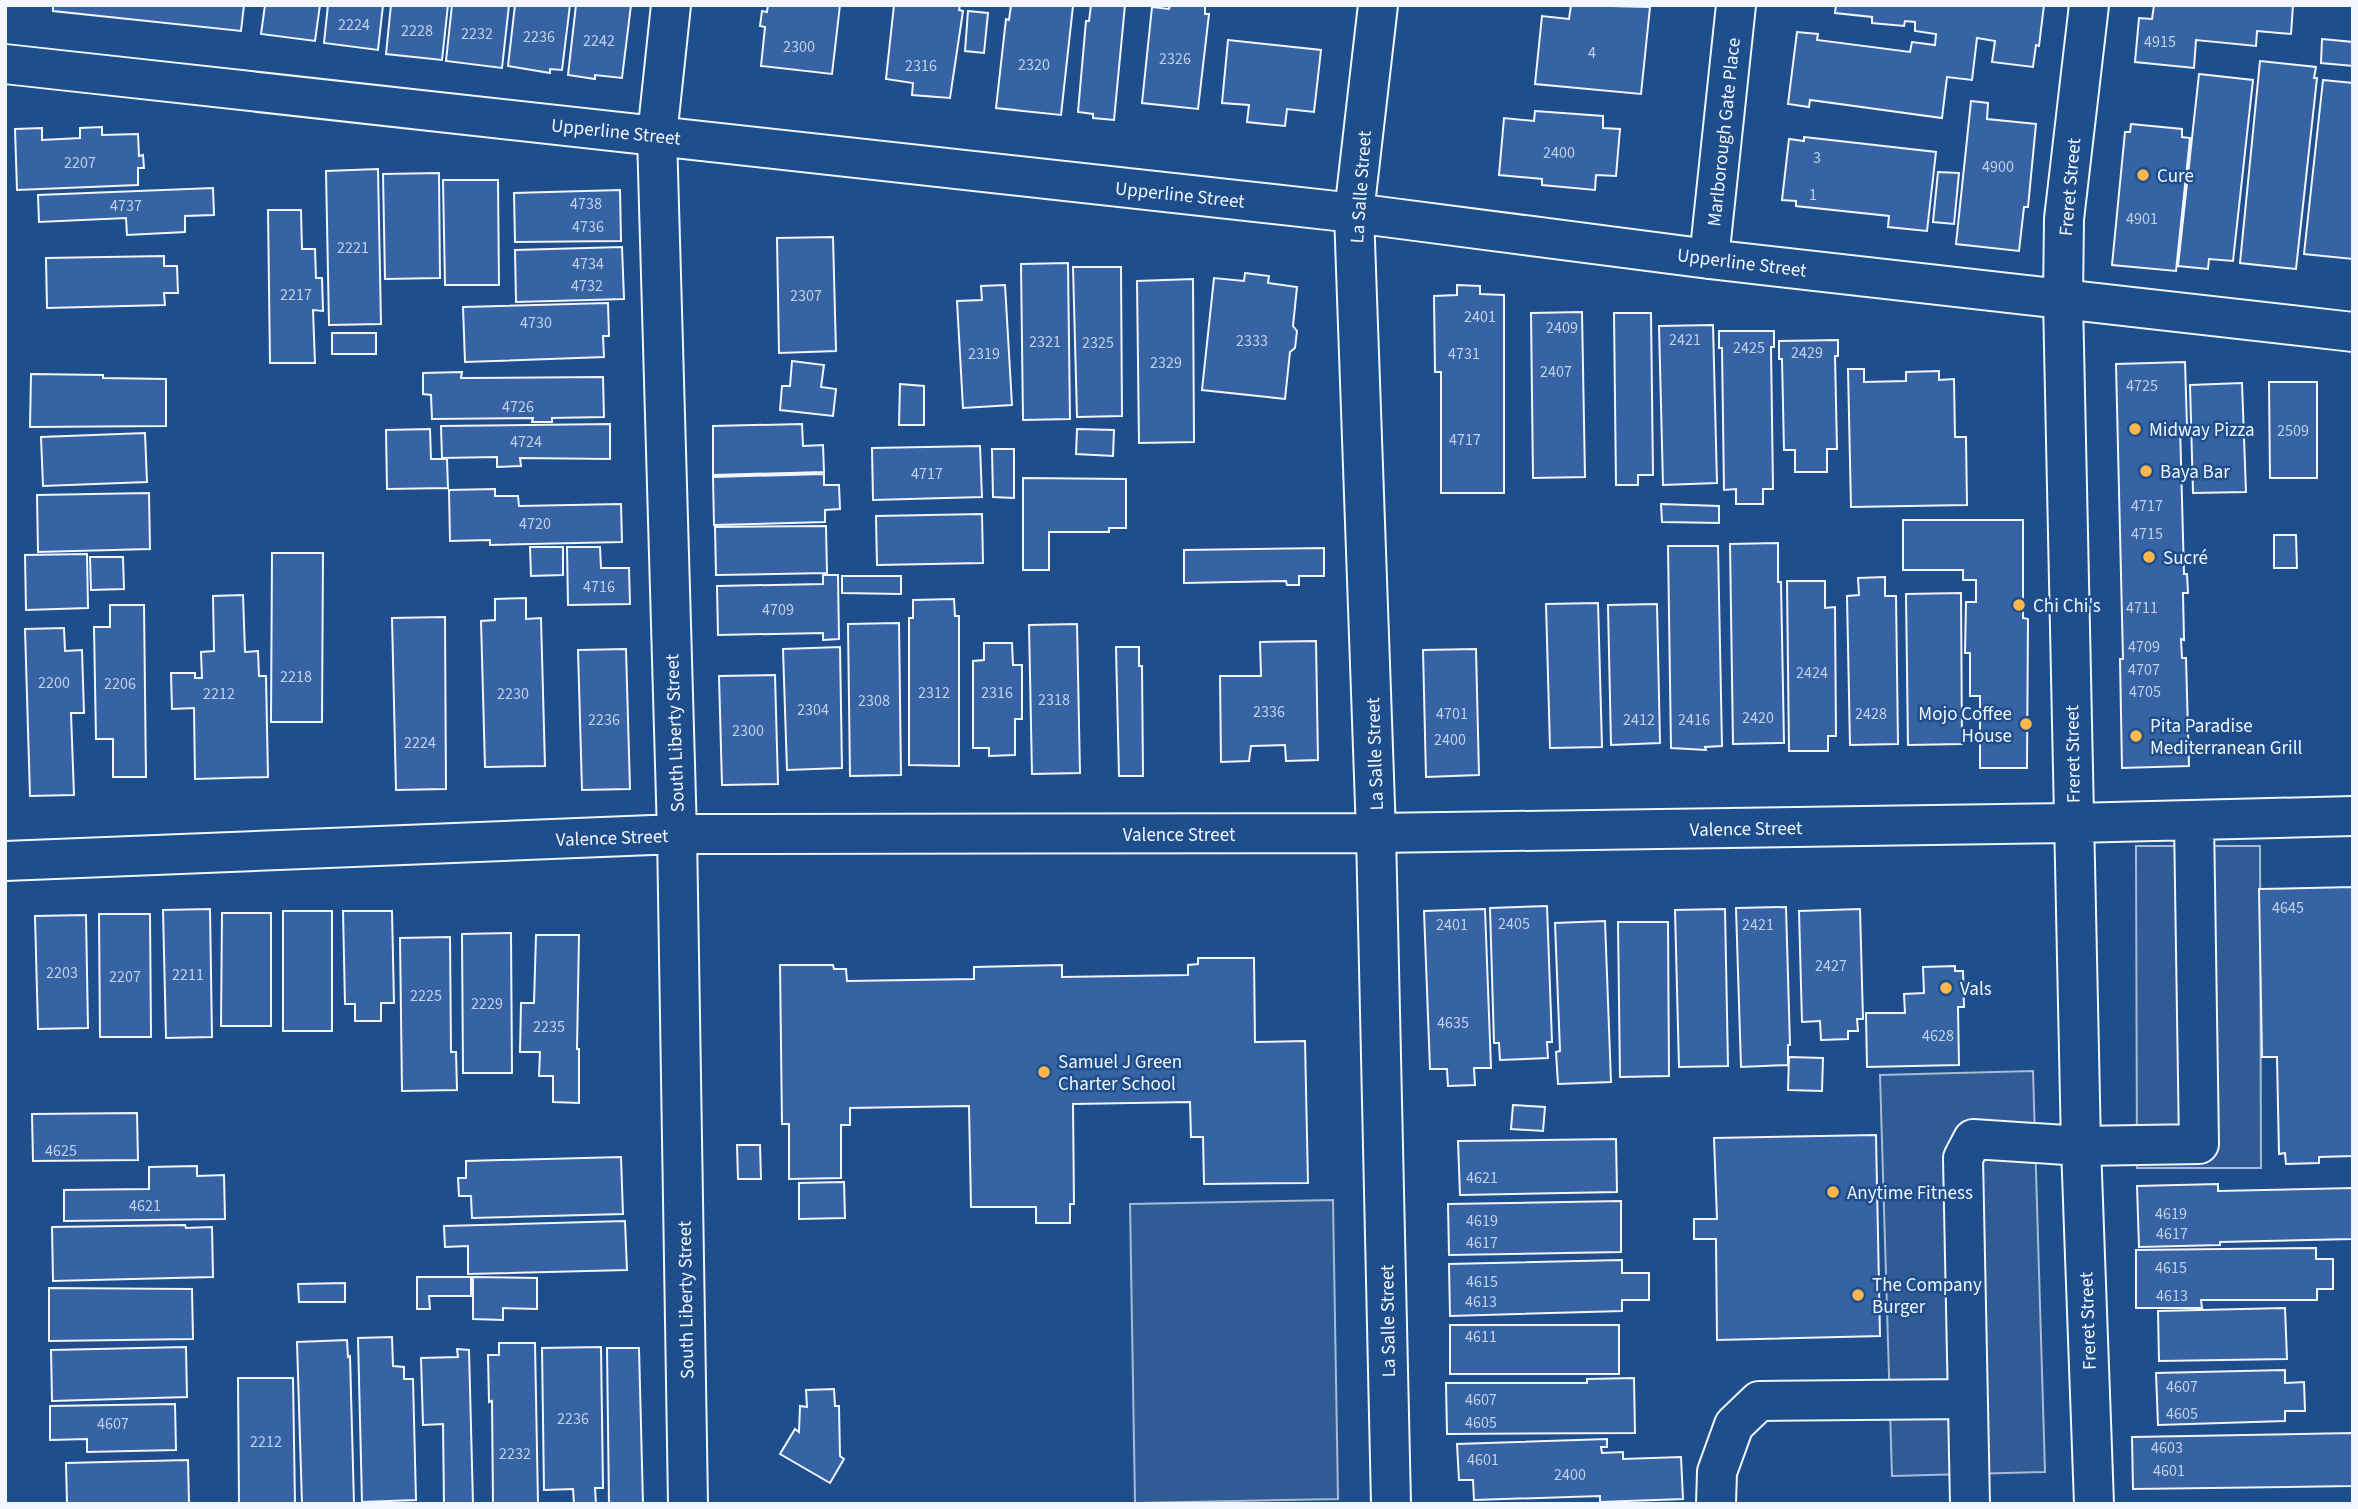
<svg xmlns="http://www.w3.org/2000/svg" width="2358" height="1509" font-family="'Source Sans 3',sans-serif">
<rect width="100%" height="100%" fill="#1f4e8c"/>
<path fill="#305b95" stroke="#a8bbd7" stroke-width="2" d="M2136,846H2260L2261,1168H2137Z
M2033,1071L2045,1472L1892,1476L1880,1075Z
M1333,1200L1338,1499L1135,1503L1130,1204Z"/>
<path fill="#3563a3" stroke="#f2f6ff" stroke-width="2" d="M53,5H244L241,31L53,11Z
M265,5H320L315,41L261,34Z
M328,5H383L378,50L324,43Z
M391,5H448L442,60L386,54Z
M452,5H509L502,68L446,61Z
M515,5H570L562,70L550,69V73L508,66Z
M576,5H631L622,78L595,75V79L568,75Z
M768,5H840L832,74L761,66L765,27L760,26L762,11L767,12Z
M894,5H960L959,10L963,11L950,98L912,95L913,83L886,79Z
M1011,5L1073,6L1061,115L996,108L1006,19L1009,20Z
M1091,5H1125L1114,120L1093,118V114L1078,112L1086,21H1089Z
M1170,5H1205V14H1209L1198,109L1142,103L1152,7L1169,9Z
M1571,5L1650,7L1641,94L1535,84L1542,16L1569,19Z
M1836,5H2044L2039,46L2036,45L2033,67L1992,62L1995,41L1977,38L1972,80L1947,77L1942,118L1810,100L1809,107L1788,104L1797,32L1818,34L1817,40L1910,52L1912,42L1935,45L1936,34L1915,31V22L1905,21L1904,26L1872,23V17L1835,13Z
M2154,5H2293L2291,34L2257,31L2256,46L2196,40L2194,68L2135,62L2139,18L2152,19Z
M968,11L988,13L984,53L965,51Z
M2322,39L2353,42V66L2321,63Z
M1228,40L1321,50L1314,112L1287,109L1285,126L1247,122L1249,105L1222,103Z
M2260,61L2316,67L2314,78H2317L2296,269L2240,263Z
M2199,74L2253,80L2233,261L2209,259L2208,269L2178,266Z
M2323,80L2353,83V259L2304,254Z
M1971,101L1988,103L1987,119L2036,124L2028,207H2024L2019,251L1956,244Z
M1535,111L1603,116V128L1620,129L1616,176L1596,175L1595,190L1542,185V179L1499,175L1504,118L1534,121Z
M2131,124L2182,129V137L2190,138L2176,271L2112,265L2125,132H2130Z
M102,127V135L138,134L139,156L143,155L144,168H138V185L17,190L15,129L42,128V140L80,138V128Z
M1804,137L1936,152L1927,231L1888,227L1889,216L1796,206V201L1782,200L1789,139L1804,141Z
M378,169L381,324L329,325L326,171Z
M1938,172L1959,173L1954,224L1933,222Z
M439,173L440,278L385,279L383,174Z
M443,180H498L499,285H445Z
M213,188L214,215L185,216V232L127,235L126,218L39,222L38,195Z
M620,190L621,241L515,242L514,193Z
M268,210H301L302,249H315L316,278H322L323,311L313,310L315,363H270Z
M833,237L836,351L779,353L777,238Z
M622,247L624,299L516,302L515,250Z
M164,256V266H177L178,293H164L165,305L47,308L46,258Z
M1068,263L1070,419L1023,420L1021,264Z
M1073,267H1121L1122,416L1077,417Z
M1245,273L1269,276L1268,283L1297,287L1293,326L1297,331L1295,348L1290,352L1285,399L1202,390L1214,278L1244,281Z
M1193,279L1194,442L1139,443L1137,281Z
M1005,285L1012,405L963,408L957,301L982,300L981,286Z
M1457,285L1480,286V294L1504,295V493H1441V372H1435L1434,296L1457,295Z
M608,303L609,336H603L604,357L465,362L463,307Z
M1582,312L1585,477L1533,478L1531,313Z
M1614,313H1651L1653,475H1638V485H1616Z
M1713,325L1717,483L1663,485L1659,326Z
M1719,331H1774V347H1771L1773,489H1763V504H1736V489L1724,490L1722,348H1719Z
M332,333H376V354H332Z
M1838,340V356H1835L1837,449H1827V472H1795V450H1784L1782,359H1779V341Z
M792,361L824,365L821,387L836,389L833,416L780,410L782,386H790Z
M2185,362L2187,426H2180L2184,574H2187L2188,593H2183L2184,640L2181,639L2182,658H2186L2189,766L2122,768L2120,659H2123L2116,364Z
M1848,369H1864V382L1906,381V372L1939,371V380L1954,379L1955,437H1966L1967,505L1851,507Z
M462,372L461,378L603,377L604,417L552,418V422H532L533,418L432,419L431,395L423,394V373Z
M31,374L103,375V378L166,379V426L30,427Z
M2269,382H2317V478H2270Z
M2242,383L2246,492L2193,493L2190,385Z
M900,384L924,386V425H899Z
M610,424V459L520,458L521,466L497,467V457L442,458L441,426Z
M802,424L803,446L823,445L824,472L713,475V426Z
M430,429L431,459H447L448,488L387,489L386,430Z
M1077,429L1114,430L1113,456L1076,454Z
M145,433L147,482L43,486L41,437Z
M980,446L982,497L873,500L872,448Z
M992,449H1014V498L993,497Z
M824,474V485H839L840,509L825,510V522L714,525L713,477Z
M1023,478L1126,479V528H1109V532H1049V570H1023Z
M495,489V496H518L519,506L621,504L622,542L490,545V540L450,541L449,490Z
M149,493L150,549L38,552L37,495Z
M1661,504L1719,506V523L1662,522Z
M982,514L983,563L877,565L876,516Z
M1903,520H2023V618L2028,619L2027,768H1980V696H1970V653H1965L1966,602H1976V580H1963V570H1903Z
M826,526L827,573L716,575L715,527Z
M2274,535H2296L2297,568H2274Z
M1778,543V582H1781L1784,743L1733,744L1730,544Z
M1668,546H1718L1722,746L1705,747L1706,750L1671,748Z
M530,547H563V575L531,576Z
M567,547H600L601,568H629L630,604L568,605Z
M1324,548V576H1299V585H1287L1286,581L1184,583V550Z
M272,553H323L322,722H271Z
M87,554L88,608L26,610L25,555Z
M90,557H123L124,589L91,590Z
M823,575H838L839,639L823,640V633L718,635L717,586L823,584Z
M842,576H901V594L842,593Z
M1885,577V596H1896L1898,744L1850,745L1847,596L1859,595L1858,578Z
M1787,581H1825V608L1835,607L1836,736H1828V751H1789Z
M1961,593L1962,744L1908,745L1906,594Z
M243,595L245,652L258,651L259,676H266L268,777L195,779L194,708L172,709L171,673H195V678H202L201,652L214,651L213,596Z
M526,598V619L541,618L545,766L485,767L481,621L495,620V599Z
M954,599L955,616H959V766L909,765V618H913V600Z
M1598,603L1602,747L1550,748L1546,604Z
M1657,604L1660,743L1611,745L1608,605Z
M110,605H144L146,777H113V739H96L94,627H110Z
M445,617L446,789L396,790L392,618Z
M899,623L901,775L850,776L848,624Z
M1077,624L1080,773L1032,774L1029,625Z
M64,628L65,651L82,650L84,713H71L74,795L30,796L25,629Z
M1316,641L1318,760L1286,761L1285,745L1251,746L1249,761L1221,762L1220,676H1261L1260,642Z
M984,643H1012L1013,665H1022V719H1015V755L989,756V748H973V661L984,660Z
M840,647L842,768L787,770L783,649Z
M1116,647H1139V666H1142L1143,776H1119Z
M626,649L630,789L582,790L578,650Z
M1476,649L1479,775L1426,777L1423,650Z
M775,675L778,784L722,785L719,676Z
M2353,887V1156L2319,1157V1163L2286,1164L2285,1153L2279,1154L2277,1057H2262L2259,889Z
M1547,906L1552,1042H1547L1548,1058L1500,1060L1499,1043H1494L1490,908Z
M1786,907L1790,1045H1788V1065L1741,1067L1736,908Z
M210,909L212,1037L166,1038L163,910Z
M1485,909L1491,1068H1474L1475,1085L1448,1086L1447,1069H1430L1424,911Z
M1725,909L1728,1066L1679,1067L1675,910Z
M1860,909L1863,1019H1857L1858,1031H1848V1039L1821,1040L1820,1021L1802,1022L1799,911Z
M283,911H332V1031H283Z
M343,911H392L394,1003H381V1021H355V1004H345Z
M222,913H271V1026H221Z
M99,914H150L151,1037H100Z
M86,915L88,1028L38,1029L35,916Z
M1605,921L1611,1082L1558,1084L1556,1052L1560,1051L1555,923Z
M1618,922H1668L1669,1076L1620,1077Z
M511,933L512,1073H463L462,934Z
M536,935H579L577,1049H579V1103L553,1102V1076H539L540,1052H520L521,1003H534Z
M450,937L451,1052H456L457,1090L402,1091L400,938Z
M1198,958H1254L1255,1042L1305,1041L1308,1183L1204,1184L1203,1137H1191L1190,1102L1073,1104L1074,1204H1070V1223H1036V1207H971L969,1106L850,1108V1125H841V1178L789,1179V1124H782L780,965H833L834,969H846L847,981L974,979V967L1062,965V977L1188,975V965L1198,964Z
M1955,966V971H1963L1964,1007H1958L1959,1065L1867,1067L1866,1013H1905L1904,994L1924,993L1923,967Z
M1789,1057L1823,1058L1822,1091L1788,1090Z
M1513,1105L1545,1107L1543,1131L1511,1129Z
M137,1113L138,1160L33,1161L32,1114Z
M1876,1135L1880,1336L1717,1340L1716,1239H1694V1219H1717L1714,1138Z
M1616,1139L1617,1192L1460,1195L1458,1141Z
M737,1145H760L761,1179H738Z
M621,1157L623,1214L472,1218L471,1196H459L458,1178H466V1161Z
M197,1166V1176L224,1175L225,1219L64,1221V1190L149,1189V1167Z
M844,1182L845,1218L799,1219V1183Z
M2218,1184V1191L2353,1188V1239L2220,1242V1245L2139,1247L2137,1186Z
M1621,1201V1252L1449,1255L1448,1204Z
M625,1221L627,1270L468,1274V1246L445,1247L444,1226Z
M185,1225L186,1228L212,1227L213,1277L53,1281L52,1227Z
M2316,1248V1259H2333V1289H2317V1300H2201L2202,1308H2136V1250Z
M1622,1260V1273H1649V1300H1622V1311L1450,1316L1449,1264Z
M417,1277H471V1296H429L430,1309H417Z
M473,1277L537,1278V1309L503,1308V1320L473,1319Z
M345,1283V1302H299L298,1284Z
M49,1288L192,1289L193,1339L49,1341Z
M2285,1308L2287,1359L2159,1361L2158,1311Z
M1450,1325H1619V1374H1450Z
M392,1337L393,1366L404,1367V1379H413L416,1500L362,1502L358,1338Z
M347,1340L348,1357L350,1356L354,1504H302L297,1342Z
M499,1343H535L538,1504H493L492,1401L489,1402L488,1355H499Z
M186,1347L187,1397L52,1401L51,1350Z
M601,1347L603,1488H595L596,1504H574L573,1489L544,1490L542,1348Z
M607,1348H639L643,1504H609Z
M457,1349L469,1350L473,1504H444L443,1424L423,1425L421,1358L458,1357Z
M2285,1370V1383L2304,1382L2305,1411H2285V1421L2158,1425L2156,1373Z
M238,1378H293L295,1504H239Z
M1634,1378L1635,1433L1447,1434L1446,1383H1587V1379Z
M834,1389L835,1406H839L840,1456L844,1459L830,1483L780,1454L795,1429L799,1432L800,1406L807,1407L806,1390Z
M175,1404L176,1450L87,1452V1439L50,1440V1406Z
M2353,1433V1486L2133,1489L2132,1437Z
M1607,1439V1447H1601L1602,1453L1623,1452V1459L1681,1457L1683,1499L1600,1502V1496L1474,1500L1473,1480H1459L1457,1444Z
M188,1460L189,1504H67L66,1463Z"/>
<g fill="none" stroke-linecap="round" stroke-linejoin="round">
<defs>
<path id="minor" d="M671,5L657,136L677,834L688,1504
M1378,5L1354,213L1376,833L1391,1504
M2089,5L2064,219L2063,299L2081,1146L2094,1504
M5,64L1354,213L1709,259L2353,332
M1709,259L1736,5
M5,861L677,834L1376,833L2073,823L2353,816
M1716,1504L1717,1472L1734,1425L1759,1401L1968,1399
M1970,1504L1963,1158L1973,1139L2081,1146L2199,1144L2194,820"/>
</defs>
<use href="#minor" stroke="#f2f6ff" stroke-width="42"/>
<use href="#minor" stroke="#1f4e8c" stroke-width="38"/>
</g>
<g fill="#ffb74d" stroke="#1f4e8c" stroke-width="2.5">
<circle cx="2143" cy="175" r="7"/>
<circle cx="2135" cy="429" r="7"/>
<circle cx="2146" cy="471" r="7"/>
<circle cx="2149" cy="557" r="7"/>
<circle cx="2019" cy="605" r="7"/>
<circle cx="2026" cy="724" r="7"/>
<circle cx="2136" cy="736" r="7"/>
<circle cx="1946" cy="988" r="7"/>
<circle cx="1044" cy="1072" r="7"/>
<circle cx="1833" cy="1192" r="7"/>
<circle cx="1858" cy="1295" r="7"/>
</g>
<g text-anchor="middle" stroke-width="5" stroke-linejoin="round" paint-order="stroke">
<g font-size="16" fill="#c3d1e8">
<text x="354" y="30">2224</text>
<text x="417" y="36">2228</text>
<text x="477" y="39">2232</text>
<text x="539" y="42">2236</text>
<text x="599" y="46">2242</text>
<text x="2160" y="47">4915</text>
<text x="799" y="52">2300</text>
<text x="1592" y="58">4</text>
<text x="1175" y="64">2326</text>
<text x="1034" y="70">2320</text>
<text x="921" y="71">2316</text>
<text x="1559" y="158">2400</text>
<text x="1817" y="163">3</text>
<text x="80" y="168">2207</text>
<text x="1998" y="172">4900</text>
<text x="1813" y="200">1</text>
<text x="586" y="209">4738</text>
<text x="126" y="211">4737</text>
<text x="2142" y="224">4901</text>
<text x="588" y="232">4736</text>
<text x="353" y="253">2221</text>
<text x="588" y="269">4734</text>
<text x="587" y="291">4732</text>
<text x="296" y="300">2217</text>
<text x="806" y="301">2307</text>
<text x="1480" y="322">2401</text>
<text x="536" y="328">4730</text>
<text x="1562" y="333">2409</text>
<text x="1685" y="345">2421</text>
<text x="1252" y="346">2333</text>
<text x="1045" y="347">2321</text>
<text x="1098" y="348">2325</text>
<text x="1749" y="353">2425</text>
<text x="1807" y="358">2429</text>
<text x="984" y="359">2319</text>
<text x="1464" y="359">4731</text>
<text x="1166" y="368">2329</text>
<text x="1556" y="377">2407</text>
<text x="2142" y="391">4725</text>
<text x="518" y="412">4726</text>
<text x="2293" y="436">2509</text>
<text x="1465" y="445">4717</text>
<text x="526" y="447">4724</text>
<text x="927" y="479">4717</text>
<text x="2147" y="511">4717</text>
<text x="535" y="529">4720</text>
<text x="2147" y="539">4715</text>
<text x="599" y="592">4716</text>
<text x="2142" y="613">4711</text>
<text x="778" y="615">4709</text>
<text x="2144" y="652">4709</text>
<text x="2144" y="675">4707</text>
<text x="1812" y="678">2424</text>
<text x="296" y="682">2218</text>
<text x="54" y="688">2200</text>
<text x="120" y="689">2206</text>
<text x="2145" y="697">4705</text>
<text x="934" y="698">2312</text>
<text x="997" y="698">2316</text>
<text x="219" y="699">2212</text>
<text x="513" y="699">2230</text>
<text x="1054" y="705">2318</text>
<text x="874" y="706">2308</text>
<text x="813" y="715">2304</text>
<text x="1269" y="717">2336</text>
<text x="1452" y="719">4701</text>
<text x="1871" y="719">2428</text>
<text x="1758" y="723">2420</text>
<text x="604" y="725">2236</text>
<text x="1639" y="725">2412</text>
<text x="1694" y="725">2416</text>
<text x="748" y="736">2300</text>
<text x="1450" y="745">2400</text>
<text x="420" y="748">2224</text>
<text x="2288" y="913">4645</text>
<text x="1514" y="929">2405</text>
<text x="1452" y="930">2401</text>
<text x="1758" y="930">2421</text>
<text x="1831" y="971">2427</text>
<text x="62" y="978">2203</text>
<text x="188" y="980">2211</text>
<text x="125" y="982">2207</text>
<text x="426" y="1001">2225</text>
<text x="487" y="1009">2229</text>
<text x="1453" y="1028">4635</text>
<text x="549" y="1032">2235</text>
<text x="1938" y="1041">4628</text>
<text x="61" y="1156">4625</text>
<text x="1482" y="1183">4621</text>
<text x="145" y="1211">4621</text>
<text x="2171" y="1219">4619</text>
<text x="1482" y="1226">4619</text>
<text x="2172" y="1239">4617</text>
<text x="1482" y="1248">4617</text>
<text x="2171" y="1273">4615</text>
<text x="1482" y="1287">4615</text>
<text x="2172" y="1301">4613</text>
<text x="1481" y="1307">4613</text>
<text x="1481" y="1342">4611</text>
<text x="2182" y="1392">4607</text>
<text x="1481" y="1405">4607</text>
<text x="2182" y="1419">4605</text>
<text x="573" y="1424">2236</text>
<text x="1481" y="1428">4605</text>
<text x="113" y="1429">4607</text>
<text x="266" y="1447">2212</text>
<text x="2167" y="1453">4603</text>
<text x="515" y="1459">2232</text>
<text x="1483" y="1465">4601</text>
<text x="2169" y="1476">4601</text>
<text x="1570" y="1480">2400</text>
</g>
<g font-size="19" fill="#f2f6ff" stroke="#1f4e8c">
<text transform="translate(616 131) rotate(6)" y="7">Upperline Street</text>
<text transform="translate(1723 132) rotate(-84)" y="7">Marlborough Gate Place</text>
<text transform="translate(1360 187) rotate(-86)" y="7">La Salle Street</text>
<text transform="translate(2069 187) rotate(-85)" y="7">Freret Street</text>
<text transform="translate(1180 194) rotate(6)" y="7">Upperline Street</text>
<text transform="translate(1742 262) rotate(7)" y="7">Upperline Street</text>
<text transform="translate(674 733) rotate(-92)" y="7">South Liberty Street</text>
<text transform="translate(1374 754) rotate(-92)" y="7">La Salle Street</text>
<text transform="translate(2072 754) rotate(-91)" y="7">Freret Street</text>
<text transform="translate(1746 828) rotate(-1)" y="7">Valence Street</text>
<text x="1179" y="841">Valence Street</text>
<text transform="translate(612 837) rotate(-2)" y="7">Valence Street</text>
<text transform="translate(685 1300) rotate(-91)" y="7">South Liberty Street</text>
<text transform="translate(1387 1321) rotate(-91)" y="7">La Salle Street</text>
<text transform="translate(2087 1321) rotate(-92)" y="7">Freret Street</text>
</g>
<g font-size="19" fill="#f2f6ff" stroke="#1f4e8c" text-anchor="start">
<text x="2157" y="182">Cure</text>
<text x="2149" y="436">Midway Pizza</text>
<text x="2160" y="478">Baya Bar</text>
<text x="2163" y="564">Sucré</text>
<text x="2033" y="612">Chi Chi's</text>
<text x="2012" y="720" text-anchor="end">Mojo Coffee<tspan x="2012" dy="22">House</tspan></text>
<text x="2150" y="732">Pita Paradise<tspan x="2150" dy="22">Mediterranean Grill</tspan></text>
<text x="1960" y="995">Vals</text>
<text x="1058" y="1068">Samuel J Green<tspan x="1058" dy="22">Charter School</tspan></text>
<text x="1847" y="1199">Anytime Fitness</text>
<text x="1872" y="1291">The Company<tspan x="1872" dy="22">Burger</tspan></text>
</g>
</g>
<rect width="2358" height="1509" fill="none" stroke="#f2f6ff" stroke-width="14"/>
</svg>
